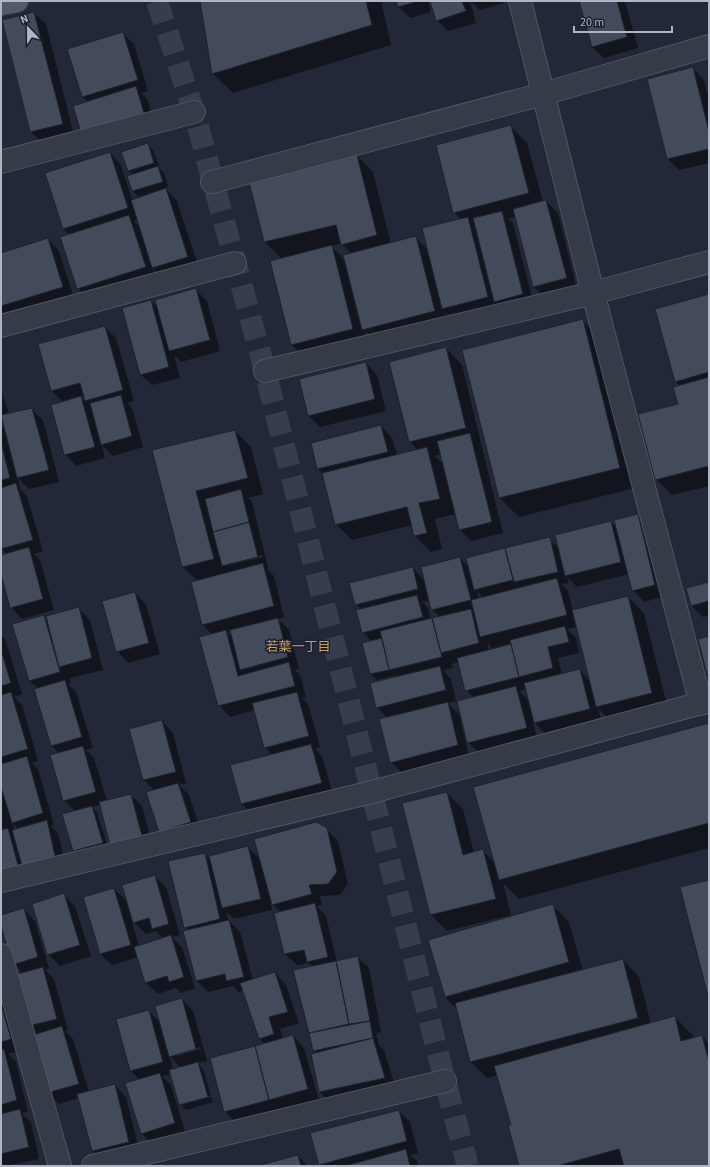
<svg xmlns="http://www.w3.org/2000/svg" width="710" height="1167" font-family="'Source Sans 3','Noto Sans JP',sans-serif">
<rect width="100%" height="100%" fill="#222837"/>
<path fill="#0007" fill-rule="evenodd" d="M201,1H381L391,45L233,93L213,74Z
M397,1H428L431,12L410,18L399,7Z
M431,1H470L476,23L448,31L437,20Z
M470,1H503L504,3L480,10Z
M580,1H625L638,48L604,58L592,47Z
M34,13L46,24L74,135L43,143L31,132L3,21Z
M122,33L134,44L148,91L141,93L147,99L155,124L88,102L83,97L69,50Z
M693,68L704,80L709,100V163L679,170L668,159Z
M511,127L527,143L543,202L546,201L558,213L577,289L545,298L534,287L516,217L508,219L513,223L534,305L506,313L498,304L499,308L454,320L447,312L451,327L379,345L365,331L368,345L308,361L292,345L271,261L282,259L265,242L250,183L357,156L373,172L391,244L416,238L428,250L461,219L454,212ZM341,243L352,254L345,260L331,246Z
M148,145L153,150L160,169L164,173L168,187L165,188L177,201L199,268L164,279L153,268L156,279L89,300L78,288L70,235L63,229L46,174L110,153L121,165L132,200L140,198L133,191L128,177L133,175L129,171L123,152ZM138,220L141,228L134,221Z
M48,239L59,251L74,298L1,320V254Z
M195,289L207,301L220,351L181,362L174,354L180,378L152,385L140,374L151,301L159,309Z
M709,295V486L672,495L656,479L679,404L680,386L676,382L656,310Z
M583,321L603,340L639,487L519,517L499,497Z
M105,327L116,338L134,401L127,403L132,408L143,447L113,456L102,445L105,458L76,466L65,454L63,402L52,391ZM84,396L86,403L81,397Z
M446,348L462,365L503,533L471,541L460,530L456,514L435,519L442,549L431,552L415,536L412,525L352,540L336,524L323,473L318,469L381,426L392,438L397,455L418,450L410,442L390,362ZM441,454L444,465L435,456Z
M366,363L377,375L386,411L320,427L309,416Z
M1,388L9,414L31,409L43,420L59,482L29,489L18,478L20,489L27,496L43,551L34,554L40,560L54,610L22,619L11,607L1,570V556L7,555L2,549L1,546V425L5,429L3,422L1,423Z
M235,431L251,447L263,494L248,498L252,502L268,568L267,569L274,576L284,617L278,619L289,630L299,668L295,670L300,675L306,697L302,698L308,704L320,747L315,749L322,756L333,794L253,815L242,804L232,766L273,755L265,747L255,710L230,717L219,705L212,634L202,624L198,581L183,567L154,451ZM262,555L263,557L229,565V563ZM231,631L233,638L227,632Z
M637,515L649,526L666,596L644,602L633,590L629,574L577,587L567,577L569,583L562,584L568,591L573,611L628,597L644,613L668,709L613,723L598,708L601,720L546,734L533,721L537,739L480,754L468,742L474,698L466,690L459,662L452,664L453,668L443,670L451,679L456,701L448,703L459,714L469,757L402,773L391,762L387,718L377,707L398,677L396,675L377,680L371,674L363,644L372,642L363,632L362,610L356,604L413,568L425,581L460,558L470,569L468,559L549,539L559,548L611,522L617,528ZM477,591L483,598L479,599ZM430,600L432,609L440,617L431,620L428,608L422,602ZM577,627L590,681L580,670L562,675L558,658L579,653L576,638L567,629ZM487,642L492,648L512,643V645L489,651ZM526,689L529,701L519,691Z
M709,583V615L703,617L692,606Z
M135,593L146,604L160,654L128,663L117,651Z
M78,608L90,620L103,670L70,678L71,683L68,684L76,692L93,748L86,750L94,758L107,801L131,795L142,806L153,847L100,805L92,807L97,812L108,848L79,856L74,851L75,811L64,800L59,753L52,746L38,689L30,681L43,616L48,620Z
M1,635L5,639L22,694L14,697L22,705L38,761L32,763L38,769L54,825L51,826L58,833L67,871L1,885V765H3L1,762ZM13,823L19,829L15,830Z
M162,721L173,733L186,783L179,785L189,795L202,834L160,832L155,791L144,780Z
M709,724V848L519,899L503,883L511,915L447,931L431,915L447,793L463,809L474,853L483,851L495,863Z
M326,829L338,841L348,884L340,895L320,896L322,905L317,906L326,916L337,962L357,957L369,968L381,1032L376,1033L379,1045L384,1050L396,1089L331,1103L320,1092L317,1054L314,1050L294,971L313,967L309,963L297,965L285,954L276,914L281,912L270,902L272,910L234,919L226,912L229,921L240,932L253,980L275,973L286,985L299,1023L280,1029L283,1039L293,1036L304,1048L319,1100L236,1123L225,1111L265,1044L260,1039L244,990L238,992L233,986L208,992L197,981L185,932L189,931L185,927L204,854L211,860L248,847L260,859Z
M154,876L166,887L180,935L172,937L182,947L195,988L181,993L176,988L158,994L146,983L138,957L112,965L100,954L114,889L126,900L139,946L163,938L156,931L146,934L134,922Z
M64,895L75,906L91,956L60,966L48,954Z
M553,906L569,922L583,971L623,960L639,977L651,1024L675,1017L694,1037L702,1036L709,1044V1166H520L512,1125L498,1075L487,1078L471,1062L457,1009L445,997L429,940Z
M23,909L35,921L49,968L45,970L54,979L68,1030L65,1031L73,1039L89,1092L115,1085L126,1097L140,1153L104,1162L93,1151L79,1098L59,1104L48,1093L25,1027L23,974L13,964L1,922V916Z
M1,991L22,1050L8,1054L16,1062L28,1112L22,1113L31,1122L39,1159L6,1166H1Z
M182,999L193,1011L207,1061L197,1063L203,1069L211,1095L182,1103V1105L211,1097L213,1102L186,1110L180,1104L171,1074L162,1076L171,1085L186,1135L153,1145L141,1133L140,1080L131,1071L149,1011L161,1023ZM200,1047L201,1049L176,1056V1054ZM170,1056L181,1068L173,1070Z
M399,1111L410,1122L418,1153L410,1155L417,1161L418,1166H322L320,1164Z
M298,1156L308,1166H261Z"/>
<path fill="#434b5b" stroke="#1d222e" d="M200,1H366L372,25L212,74Z
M396,1H419L398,7Z
M430,1H462L466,11L436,21Z
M579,1H617L627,37L592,47Z
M34,12L63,124L30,132L2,20Z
M123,32L138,80L82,97L67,49Z
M693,67L709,132V149L667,159L647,79Z
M136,86L144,113L81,133L73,106Z
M511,125L529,193L453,213L436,145Z
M148,143L154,163L128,171L121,152Z
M110,152L128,208L63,229L45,173Z
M357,155L377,235L341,245L336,225L264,242L249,182Z
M158,166L163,182L132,191L127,176Z
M166,188L188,257L152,268L131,200Z
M546,200L567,278L533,287L513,209Z
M502,211L523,294L494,302L473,218Z
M129,215L146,267L77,289L60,237Z
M468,217L488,297L442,309L422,228Z
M416,236L435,311L362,330L343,255Z
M48,238L63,287L1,306V253Z
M332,245L353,329L291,345L270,261Z
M196,288L210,340L169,351L155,300Z
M709,294V372L675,382L655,309Z
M151,300L169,367L140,375L122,308Z
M583,319L620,468L499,498L462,350Z
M105,326L123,390L85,401L80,383L51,391L38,344Z
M446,347L466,428L409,442L389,362Z
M366,362L375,399L308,416L299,379Z
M709,377V466L655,480L638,414L678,404L673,387Z
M121,395L132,436L101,445L90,403Z
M81,396L95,447L64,455L51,405Z
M32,408L49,470L17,478L1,415Z
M381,425L388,452L317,469L311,443Z
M235,430L248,478L196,491L214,559L182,567L152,450Z
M470,433L492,522L459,530L437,441Z
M1,442L10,478L1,480Z
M427,447L440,499L419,503L427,533L414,536L407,507L335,525L322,473Z
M16,483L33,540L1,549V488Z
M241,489L249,522L213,532L205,499Z
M638,514L655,585L632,591L614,520Z
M611,521L621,562L565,576L555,535Z
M249,522L258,557L222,566L213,532Z
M550,537L558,572L514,582L505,548Z
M29,547L43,599L10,608L1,574V555Z
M505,548L513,580L474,590L466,558Z
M460,557L471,600L431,610L421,567Z
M263,563L274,606L202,625L191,582Z
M413,567L418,589L355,605L349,583Z
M557,578L567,615L480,637L471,600Z
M709,582V601L691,606L686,588Z
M135,592L149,643L116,652L102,601Z
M417,595L423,617L362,633L356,610Z
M628,596L652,693L596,707L572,610Z
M79,607L92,658L59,667L46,616Z
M471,609L479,643L441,653L432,618Z
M44,615L60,672L29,681L12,624Z
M278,618L288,657L240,670L230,630Z
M432,618L442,657L389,670L380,631Z
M565,626L569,642L548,647L553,668L519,677L510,640Z
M226,630L238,676L289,662L295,686L218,706L199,637Z
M709,636V673L707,674L698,639Z
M382,638L389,670L370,674L362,643Z
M511,644L519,677L465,691L457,658Z
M1,650L11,683L1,686Z
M440,666L446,690L376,708L370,683Z
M580,669L590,709L534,723L524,683Z
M65,680L82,737L51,746L34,689Z
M516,686L527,728L467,743L457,701Z
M11,692L28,749L1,757V695Z
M297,692L309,736L264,748L252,703Z
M448,702L458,745L390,763L379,719Z
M162,720L176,772L143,780L129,729Z
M709,723V823L499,880L473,787Z
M311,744L322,783L241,804L230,765Z
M83,746L96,792L63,801L50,755Z
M27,756L43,813L12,823L1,787V764Z
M178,783L191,822L159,832L146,792Z
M447,792L463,855L483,849L496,899L430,915L402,803Z
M131,794L142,836L110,845L99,802Z
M92,806L103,843L73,851L62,814Z
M47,820L56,860L23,869L12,830Z
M316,822L327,828L337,872L328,884L309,885L312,894L272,905L254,839Z
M8,828L19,869L1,873V830Z
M248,846L261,899L222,908L209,856Z
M205,853L220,919L184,928L168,861Z
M155,875L169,924L152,929L149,918L133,923L122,885Z
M709,880V1000L680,887Z
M114,888L131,945L100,954L83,897Z
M64,893L80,945L47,955L32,904Z
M315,903L328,957L307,962L304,950L284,954L274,913Z
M553,904L569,962L445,997L428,940Z
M24,908L38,957L12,965L1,926V915Z
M229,920L244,977L226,981L225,974L196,981L183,931Z
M171,935L184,977L169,982L167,976L145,983L134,947Z
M358,956L370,1021L349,1024L336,961Z
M623,959L638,1018L470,1062L455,1003Z
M336,961L349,1024L309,1033L293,970Z
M43,967L57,1019L24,1027L10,976Z
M275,972L288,1012L269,1017L274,1034L259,1039L240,983Z
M182,998L196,1049L169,1057L155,1006Z
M1,1004L11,1039L1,1042Z
M149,1010L163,1062L130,1071L116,1019Z
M675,1016L681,1041L702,1035L709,1062V1166H624L619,1149L557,1166H519L508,1125H511L494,1066Z
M370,1021L373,1038L313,1051L309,1033Z
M62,1026L79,1084L47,1093L30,1036Z
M293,1035L308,1089L269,1100L255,1046Z
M373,1038L385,1078L319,1092L311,1054Z
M255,1046L269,1100L224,1112L210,1058Z
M4,1049L17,1100L1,1105V1050Z
M198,1062L208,1097L179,1105L169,1070Z
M160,1073L175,1123L141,1134L125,1083Z
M115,1084L129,1142L92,1151L77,1094Z
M20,1109L29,1147L1,1154V1114Z
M399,1110L407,1141L319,1165L310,1133Z
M406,1149L410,1166H345Z
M298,1155L301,1166H257Z"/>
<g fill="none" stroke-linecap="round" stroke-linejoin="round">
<path stroke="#373d4c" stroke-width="22" stroke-dasharray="22 11" stroke-linecap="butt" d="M157,1L194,112L265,371L445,1081L468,1166"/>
<defs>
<path id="minor" d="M520,1L593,293L701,704
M1,162L194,112
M212,182L543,94L709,46
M1,326L235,263
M265,371L593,293L709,262
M1,881L372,792L709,701
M1,955L60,1166
M93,1166L445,1081"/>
<path id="major" d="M1,4L17,1"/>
</defs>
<use href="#minor" stroke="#505562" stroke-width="24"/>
<use href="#major" stroke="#3f4451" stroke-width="24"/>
<use href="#minor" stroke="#353b47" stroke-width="22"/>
<use href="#major" stroke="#535967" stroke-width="22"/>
</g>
<g text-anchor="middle" stroke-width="3" stroke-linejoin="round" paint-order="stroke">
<g font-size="13" fill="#cc9d63" stroke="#1b202c">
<text x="298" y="651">若葉一丁目</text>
</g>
</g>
<rect width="710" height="1167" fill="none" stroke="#b0b5c4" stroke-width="4"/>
<g transform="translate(28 28) rotate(338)" stroke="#1b202c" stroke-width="3" paint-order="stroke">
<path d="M0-3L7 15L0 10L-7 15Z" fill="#b0b5c4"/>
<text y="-6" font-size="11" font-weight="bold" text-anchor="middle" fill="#b0b5c4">N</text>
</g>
<path d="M574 26v6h98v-6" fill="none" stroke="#b0b5c4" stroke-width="2"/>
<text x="580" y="26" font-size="12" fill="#b0b5c4" stroke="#1b202c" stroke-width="3" paint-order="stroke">20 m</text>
</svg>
